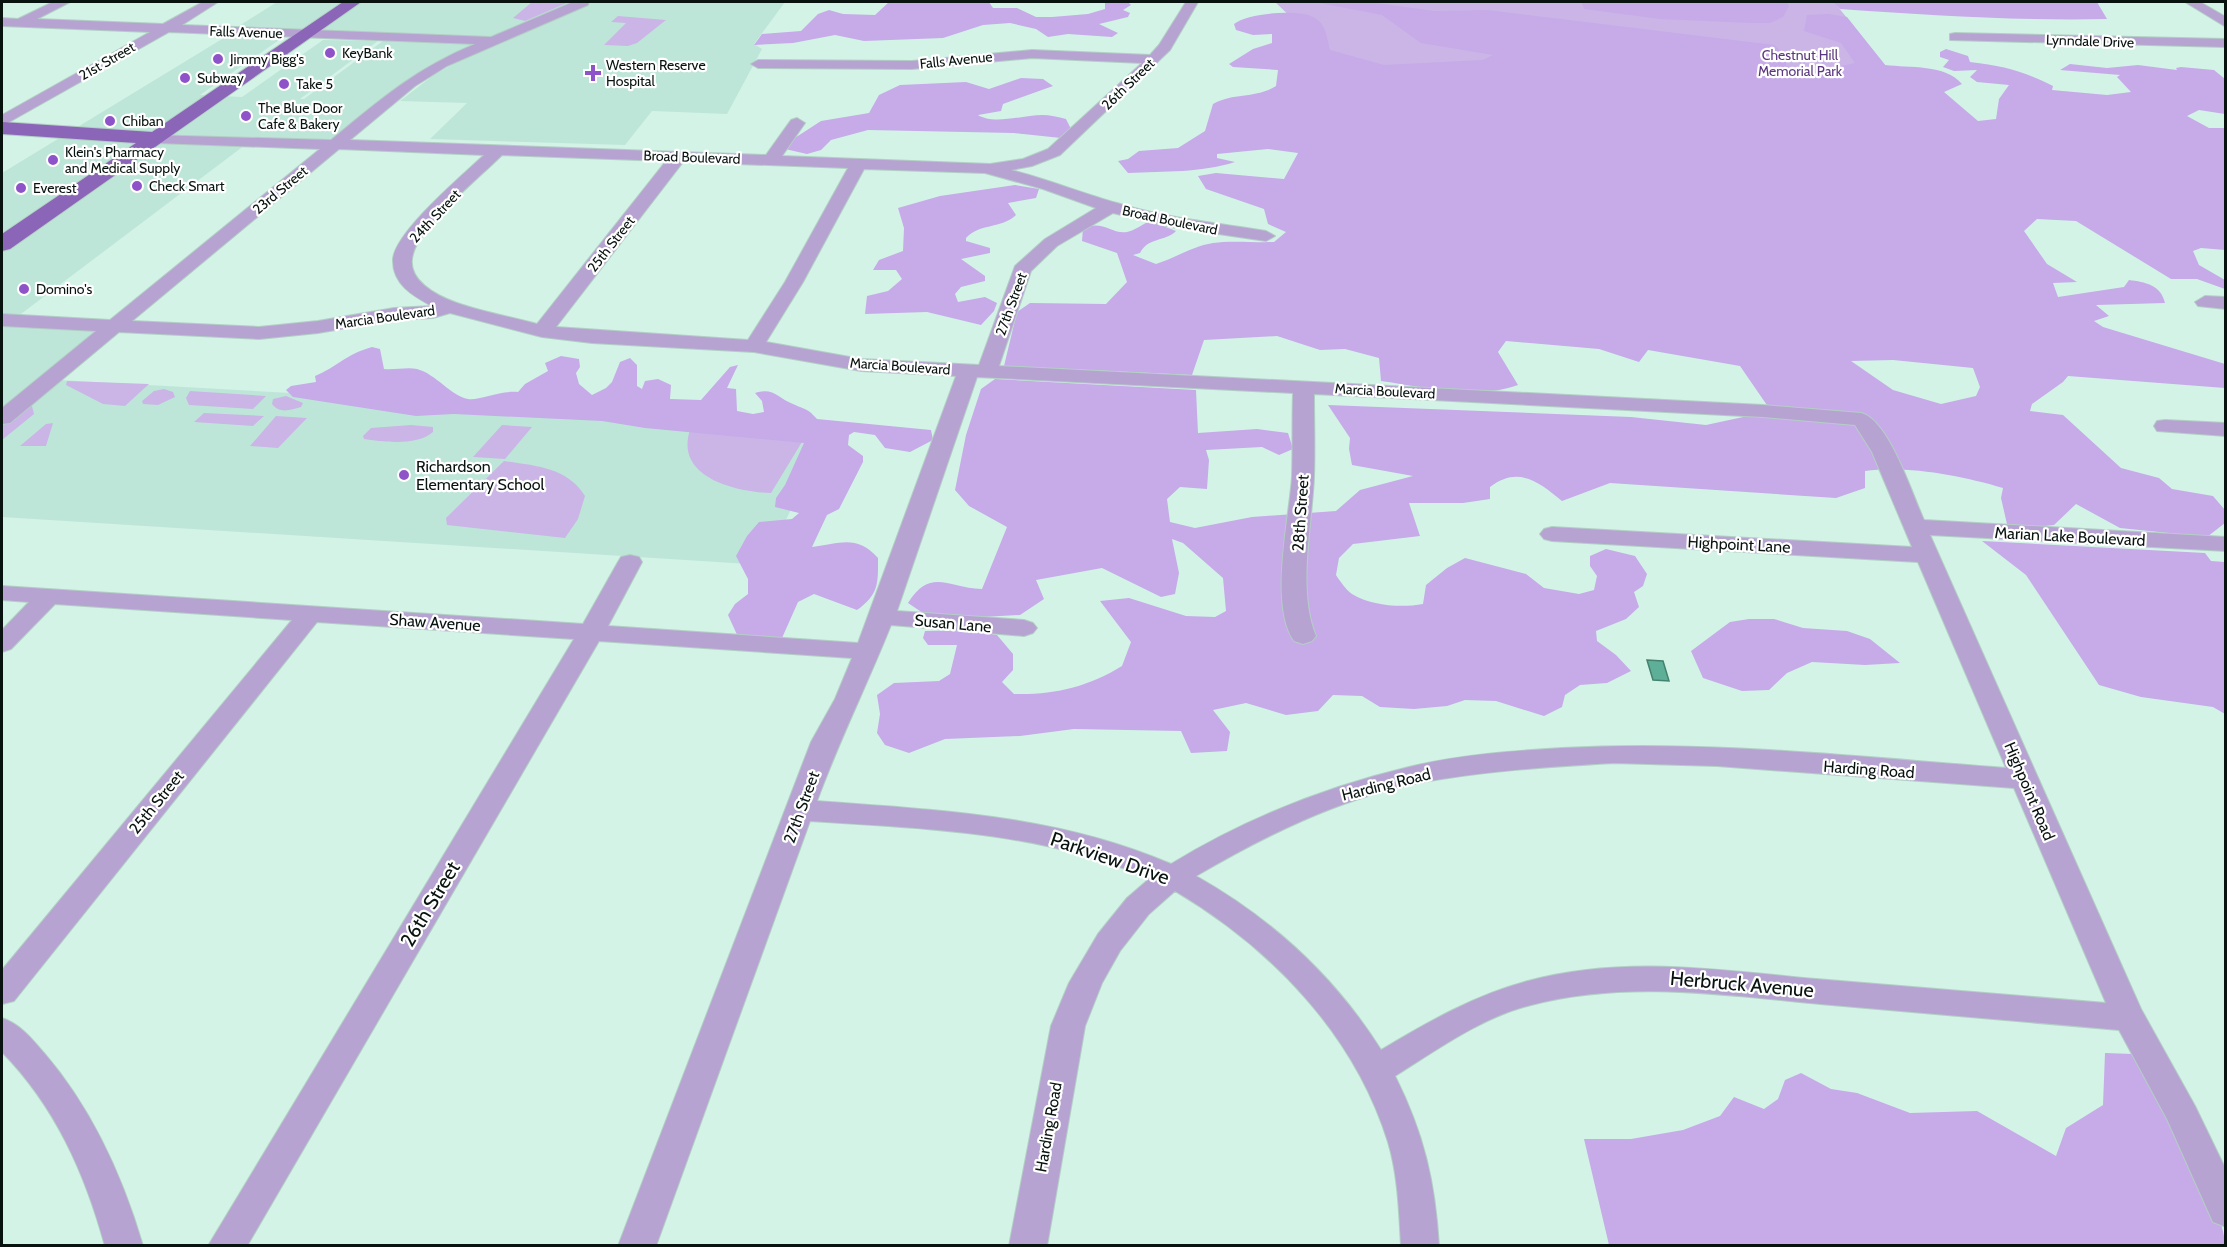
<svg xmlns="http://www.w3.org/2000/svg" width="2227" height="1247" font-family="Cabin,sans-serif">
<rect width="100%" height="100%" fill="#d3f3e7"/>
<path fill="#bee6d8" d="M277,2H583L442,63L334,145L249,142L13,320L115,326L2,418V173L227,36L282,38L200,95L242,97L323,40L378,41L300,99H304L387,38L229,32Z
M593,2H785L754,44L762,49L727,114L652,111L625,145L430,139L467,103L400,101L435,74L476,52Z
M59,380L291,393L826,434L765,565L2,517V427Z"/>
<path fill="#cab5e6" d="M532,2H569L525,21L513,18Z
M1275,2H1834L1938,130L1291,105L1296,22Z
M618,16L666,20L637,43L628,46L604,45L626,23L611,22Z
M67,381L149,384L125,406L103,404L66,385Z
M164,389L173,392L175,397L158,405L143,404L142,401L154,391Z
M190,391L266,396L253,409L189,405L186,398Z
M286,396L303,403L301,407C290,410 280,414 272,404L273,399Z
M28,405L32,406L34,414L2,440V426Z
M204,413L264,416L253,426L194,422Z
M276,416L307,418L278,448L250,446Z
M53,423L46,446H20L46,424Z
M411,425L433,427V432C418,446 383,442 364,439L363,436L371,428Z
M502,425L532,427L505,459L473,457Z
M690,430L792,437L802,442L771,493C738,492 674,478 690,430Z
M504,461C535,466 567,467 585,496L578,519L565,538L447,525L446,518Z"/>
<path fill="#c6abe8" fill-rule="evenodd" d="M889,2H989L993,8H1017L1036,17H1052L1088,14L1105,9V2H1128L1131,5L1123,10L1130,13L1128,17L1099,24L1118,33L1112,37L1068,34L1048,37L1036,29L1010,23L983,25L943,38L864,41L835,35L793,43L754,45L762,34L801,31L818,14L829,10L843,14L875,15Z
M1315,2H1369L1434,11L1487,10L1774,45L1786,56V66L1808,73L1855,63L1841,43L1804,31L1807,15L1828,14L1847,17L1885,65C1910,68 1945,64 1962,84L1944,92L1978,121L1996,119L1999,99L2009,85L1977,82L1970,77L1977,70L1954,71L1943,67L1949,60L1940,57V52L1946,49L1968,56L1970,62C2004,66 2023,71 2053,86L2052,90L2107,95L2131,92L2117,77L2120,75L2060,70L2070,64L2107,68L2138,65L2177,70L2176,68L2181,67L2214,70L2225,79V114L2199,110L2187,116L2209,128H2225V250L2201,248L2193,251L2199,265L2225,280V289L2197,279H2171L2076,221L2037,219L2024,231L2047,264L2077,282L2053,283L2058,297L2124,287L2129,280C2145,282 2161,285 2165,303L2096,305L2109,316L2094,321L2103,327L2225,364V388L2068,376L2063,382L2032,404L2030,411L2063,415L2121,468L2159,478L2172,489L2213,496L2225,510V523L2207,537L2120,528L2076,504L2054,525L2035,527L2007,524L2001,498L2003,488C1962,476 1907,465 1865,471V488L1836,498L1610,483L1562,501C1538,481 1518,466 1490,487V499L1463,503H1409L1420,536L1353,544L1339,558L1336,575C1340,581 1346,590 1352,594C1372,606 1401,608 1423,604L1426,585L1447,568L1465,558L1526,574L1544,588L1579,594L1594,590L1597,576L1590,566V556L1606,549L1635,556L1647,574L1643,586L1634,592L1639,607L1626,619L1596,631L1597,641L1616,655L1631,671L1607,683L1580,685L1565,695L1562,707L1544,716L1496,701L1465,700L1447,706L1414,709L1380,707L1362,696L1333,695L1318,711L1286,715L1246,703L1213,710L1230,732L1227,751L1191,753L1181,731L1074,729L1020,736L945,739L909,753L885,745L877,733L880,714L877,695L894,683L939,681L950,674L957,645H928L923,638L925,631L970,630L997,635L1013,654V670L1002,682L1014,694C1054,695 1088,687 1122,666L1131,642L1100,601L1129,598L1186,616L1215,617L1226,611L1223,578L1183,543L1172,539L1179,573L1175,594L1161,597L1102,568L1036,580L1044,599L1020,615L982,617L923,613L908,603C931,567 947,588 982,589L1007,527L969,506L955,490L966,435L981,389L995,379L1196,390L1198,433L1257,429L1288,433L1293,449L1279,455L1262,447L1206,450L1209,460L1207,489L1180,487L1167,499L1170,522L1195,528L1252,517L1336,511L1360,490L1413,476L1352,465L1349,449L1350,438L1328,405L1631,417L1706,425L1771,411L1740,366L1648,350L1639,362L1599,349L1506,341L1498,352L1518,385C1476,400 1424,387 1381,381L1379,358L1345,349L1320,350L1277,336L1204,340L1192,375L1004,366L1017,312L1030,303L1106,304L1127,282L1117,253L1082,241L1083,228C1104,220 1110,234 1127,232C1134,231 1143,224 1150,221L1176,231C1165,242 1148,237 1140,253L1133,255L1156,264C1175,258 1193,246 1213,243C1232,240 1254,243 1274,242L1286,232L1268,224L1264,209L1206,189L1198,176L1216,173L1284,179L1298,153L1268,149L1217,154V158L1235,162C1200,173 1165,171 1128,173L1118,161L1128,159L1139,151L1178,148L1205,131L1213,104C1235,92 1255,99 1276,86L1278,70L1233,67L1229,64L1253,49L1272,43V34L1253,35L1236,30L1234,24C1247,13 1297,9 1313,17C1326,23 1327,38 1330,50L1384,65L1483,60L1493,55L1421,43L1382,15ZM1893,360L1973,368L1980,387L1976,396L1941,404L1893,390L1851,361Z
M1589,2H1787L1789,6L1783,17L1770,23H1751L1660,19L1584,9L1582,3Z
M1833,2H2097L2107,19C2017,21 1929,15 1840,9Z
M1021,78L1043,79L1053,86L1003,104L1001,111L978,115C993,125 1024,115 1042,115C1050,115 1058,117 1066,119L1072,131L1061,138L1014,133L868,130L831,140L821,150L807,154L785,149L787,143L821,121L869,113L879,95L900,85L966,82L989,89Z
M1015,185L1039,189L1036,198L1008,203L1016,215C1001,229 980,223 966,238V241L990,248V253L961,259L985,276V281L961,287L955,294L958,302L985,297L997,303L994,311L981,325L927,312L865,314L867,296L888,291L902,279L896,270H873L879,260L903,251L904,228L898,208L940,196Z
M372,347L380,349L384,369C394,370 408,367 417,369C436,374 451,396 468,399C478,401 501,390 518,392L525,384L548,371L545,363L561,356L579,359L580,367L576,373L579,384L592,395L606,388L612,382L620,362L630,358L637,365V386L642,389L645,381L658,379L671,385L670,399L701,400L730,367L738,365L727,388L736,389L737,411L753,414L764,412L762,401L755,393C774,387 777,398 793,404C806,410 807,408 817,419L931,430L933,440L910,452L885,448L875,435L854,432L849,435L848,445L863,456V462L839,509L827,515L812,547C840,544 856,534 878,558C878,584 879,594 857,610L814,594L798,602L782,638L739,639L728,615L735,604L748,594V579L736,556L747,536L759,522L792,519L799,513L775,507L776,498L785,485L804,443L645,428L602,421L454,414L416,416L293,397L286,390L291,386L316,382L315,376C337,367 346,354 372,347Z
M1982,541L2205,553L2211,561L2225,562V714L2213,707L2141,697L2099,685L2026,575Z
M1749,619H1774L1803,628L1847,631L1870,639L1900,663L1865,665L1812,662L1787,673L1769,690L1742,691L1703,678L1691,651L1730,622Z
M2105,1053L2133,1054C2156,1096 2225,1204 2225,1245H1609L1584,1139H1631L1683,1130L1720,1116L1734,1097L1764,1109L1778,1099L1785,1080L1801,1073L1831,1089L1857,1093L1910,1113L1977,1111L2056,1156L2066,1128L2103,1105Z"/>
<path fill="#5db097" stroke="#44816e" stroke-width="1.5" d="M1647,660L1663,661L1669,681L1653,680Z"/>
<g fill="none" stroke-linecap="round" stroke-linejoin="round">
<defs>
<path id="minor" d="M53,2H70L37,19L163,24L203,2H218L182,25L491,37L573,2H589L588,5L447,66L415,86L350,140L766,155L791,120L797,118L805,123L782,156L990,164L1023,159L1048,149L1142,63L1032,58L912,69L758,68L751,64L758,60L912,61L1032,50L1150,55L1159,45L1186,2H1198L1170,50L1060,155L1032,166L1011,170C1047,179 1081,193 1117,203C1165,218 1216,223 1266,231L1275,236L1266,241L1171,227L1113,213L1057,246L1031,271L999,366L1763,405L1861,413C1889,420 1912,494 1924,520L2226,537V551L1930,535L2141,1009L2195,1106L2226,1170V1227L2213,1222L2167,1119L2119,1030C2020,1021 1920,1013 1820,1004C1724,995 1627,980 1531,1005C1482,1017 1438,1049 1395,1076C1424,1134 1435,1181 1439,1246H1401C1399,1211 1398,1175 1388,1142C1354,1033 1271,948 1175,891L1149,914L1120,951L1102,983L1085,1026L1047,1246H1009L1051,1026L1069,983L1098,934L1127,898L1149,879C1042,831 925,829 810,821L656,1246H618L811,742L835,699L852,658L599,641L247,1246H208L574,639L317,622L14,1001L2,1004V970L292,620L55,604L11,649L2,652V630L29,602L2,600V586L583,624L618,562L621,557L630,555L639,557L642,562L608,626L858,643L956,376L861,371L754,352L592,343L542,337L450,313L433,318L394,320L318,333L259,339L119,332L10,423L2,424V408L96,331L2,326V314L110,320L320,149L156,143L148,138L150,135L331,140C381,99 415,69 475,44L169,32L2,126V115L150,32L2,26V18L18,19ZM339,149L484,155C463,175 396,231 393,259C392,284 413,296 432,306L394,308L318,321L259,327L132,321ZM502,155L666,161L537,324C511,317 483,312 457,303C437,296 405,280 413,254C421,225 479,178 502,155ZM683,162L848,168L785,282L748,340L556,327ZM864,169L985,173L1043,189L1096,208L1045,239L1015,266L979,365L861,359L766,342L803,282ZM977,377L1293,393C1292,421 1293,449 1292,477C1289,520 1269,605 1294,641L1303,644L1312,641L1316,636C1297,591 1312,525 1314,477C1315,449 1314,422 1314,394L1763,417L1855,425L1872,452L1912,547L1552,527L1544,529L1540,534L1544,539L1552,541L1918,562L2006,768C1858,757 1710,740 1562,748C1511,751 1458,755 1409,767C1325,787 1245,819 1171,864C1058,815 938,810 817,801C839,741 867,685 891,625L1024,636L1033,633L1037,628L1033,623L1024,620L897,611ZM1614,763L1717,766L2014,788L2106,1003C2009,995 1913,987 1816,979C1720,970 1623,955 1528,981C1475,995 1428,1022 1381,1050C1335,977 1272,919 1196,876C1264,836 1337,800 1414,784C1480,771 1547,767 1614,763Z
M2185,2H2200L2226,17V27Z
M1955,33L2226,39V47L1950,40V34Z
M2205,296L2226,297V309L2198,306L2195,302Z
M2165,420L2226,423V436L2157,431L2154,426L2157,421Z
M2,1018C20,1024 32,1039 44,1053C92,1109 122,1175 143,1246H105C85,1173 55,1106 2,1052Z"/>
<path id="major" d="M343,2H361L10,249L2,251V234L136,143L2,134V122L152,132Z"/>
</defs>
<use href="#minor" stroke="#b3cfc5" stroke-width="2"/>
<use href="#major" stroke="#b3cfc5" stroke-width="2"/>
<use href="#minor" fill="#b7a3d1" fill-rule="evenodd"/>
<use href="#major" fill="#8b65b7" fill-rule="evenodd"/>
</g>
<g fill="#8f53c9" stroke="#fff" stroke-width="2">
<circle cx="330" cy="53" r="6"/>
<circle cx="218" cy="59" r="6"/>
<path d="M590 64h6v6h6v6h-6v6h-6v-6h-6v-6h6z"/>
<circle cx="185" cy="78" r="6"/>
<circle cx="284" cy="84" r="6"/>
<circle cx="246" cy="116" r="6"/>
<circle cx="110" cy="121" r="6"/>
<circle cx="53" cy="160" r="6"/>
<circle cx="137" cy="186" r="6"/>
<circle cx="21" cy="188" r="6"/>
<circle cx="24" cy="289" r="6"/>
<circle cx="404" cy="475" r="6"/>
</g>
<g text-anchor="middle" stroke-width="4.5" stroke-linejoin="round" paint-order="stroke">
<g font-size="14" fill="#081310" stroke="#fff">
<text transform="translate(246 32) rotate(2)" y="5">Falls Avenue</text>
<text transform="translate(2090 41) rotate(2)" y="5">Lynndale Drive</text>
<text transform="translate(956 60) rotate(-6)" y="5">Falls Avenue</text>
<text transform="translate(107 61) rotate(-30)" y="5">21st Street</text>
<text transform="translate(1128 84) rotate(-44)" y="5">26th Street</text>
<text transform="translate(692 157) rotate(2)" y="5">Broad Boulevard</text>
<text transform="translate(280 190) rotate(-40)" y="5">23rd Street</text>
<text transform="translate(435 216) rotate(-47)" y="5">24th Street</text>
<text transform="translate(1170 220) rotate(12)" y="5">Broad Boulevard</text>
<text transform="translate(611 244) rotate(-52)" y="5">25th Street</text>
<text transform="translate(1011 304) rotate(-70)" y="5">27th Street</text>
<text transform="translate(385 317) rotate(-8)" y="5">Marcia Boulevard</text>
<text transform="translate(900 366) rotate(4)" y="5">Marcia Boulevard</text>
<text transform="translate(1385 391) rotate(3)" y="5">Marcia Boulevard</text>
</g>
<g font-size="14" fill="#081310" stroke="#fff" text-anchor="start">
<text x="342" y="58">KeyBank</text>
<text x="230" y="64">Jimmy Bigg's</text>
<text x="606" y="70">Western Reserve<tspan x="606" dy="16">Hospital</tspan></text>
<text x="197" y="83">Subway</text>
<text x="296" y="89">Take 5</text>
<text x="258" y="113">The Blue Door<tspan x="258" dy="16">Cafe &amp; Bakery</tspan></text>
<text x="122" y="126">Chiban</text>
<text x="65" y="157">Klein's Pharmacy<tspan x="65" dy="16">and Medical Supply</tspan></text>
<text x="149" y="191">Check Smart</text>
<text x="33" y="193">Everest</text>
<text x="36" y="294">Domino's</text>
</g>
<g font-size="14" fill="#5b377f" stroke="#fff">
<text x="1800" y="60">Chestnut Hill<tspan x="1800" dy="16">Memorial Park</tspan></text>
</g>
<g font-size="16" fill="#081310" stroke="#fff" text-anchor="start">
<text x="416" y="472">Richardson<tspan x="416" dy="18">Elementary School</tspan></text>
</g>
<g font-size="16" fill="#081310" stroke="#fff">
<text transform="translate(1300 513) rotate(-86)" y="6">28th Street</text>
<text transform="translate(2070 536) rotate(3)" y="6">Marian Lake Boulevard</text>
<text transform="translate(1739 544) rotate(3)" y="6">Highpoint Lane</text>
<text transform="translate(435 622) rotate(4)" y="6">Shaw Avenue</text>
<text transform="translate(953 623) rotate(5)" y="6">Susan Lane</text>
<text transform="translate(1869 769) rotate(4)" y="6">Harding Road</text>
<text transform="translate(1386 784) rotate(-14)" y="6">Harding Road</text>
<text transform="translate(2030 791) rotate(67)" y="6">Highpoint Road</text>
<text transform="translate(156 802) rotate(-51)" y="6">25th Street</text>
<text transform="translate(801 807) rotate(-70)" y="6">27th Street</text>
<text transform="translate(1048 1127) rotate(-80)" y="6">Harding Road</text>
</g>
<g font-size="20" fill="#081310" stroke="#fff">
<text transform="translate(1110 858) rotate(19)" y="7">Parkview Drive</text>
<text transform="translate(430 904) rotate(-59)" y="7">26th Street</text>
<text transform="translate(1742 984) rotate(5)" y="7">Herbruck Avenue</text>
</g>
</g>
<rect width="2227" height="1247" fill="none" stroke="#081310" stroke-width="6"/>
</svg>
